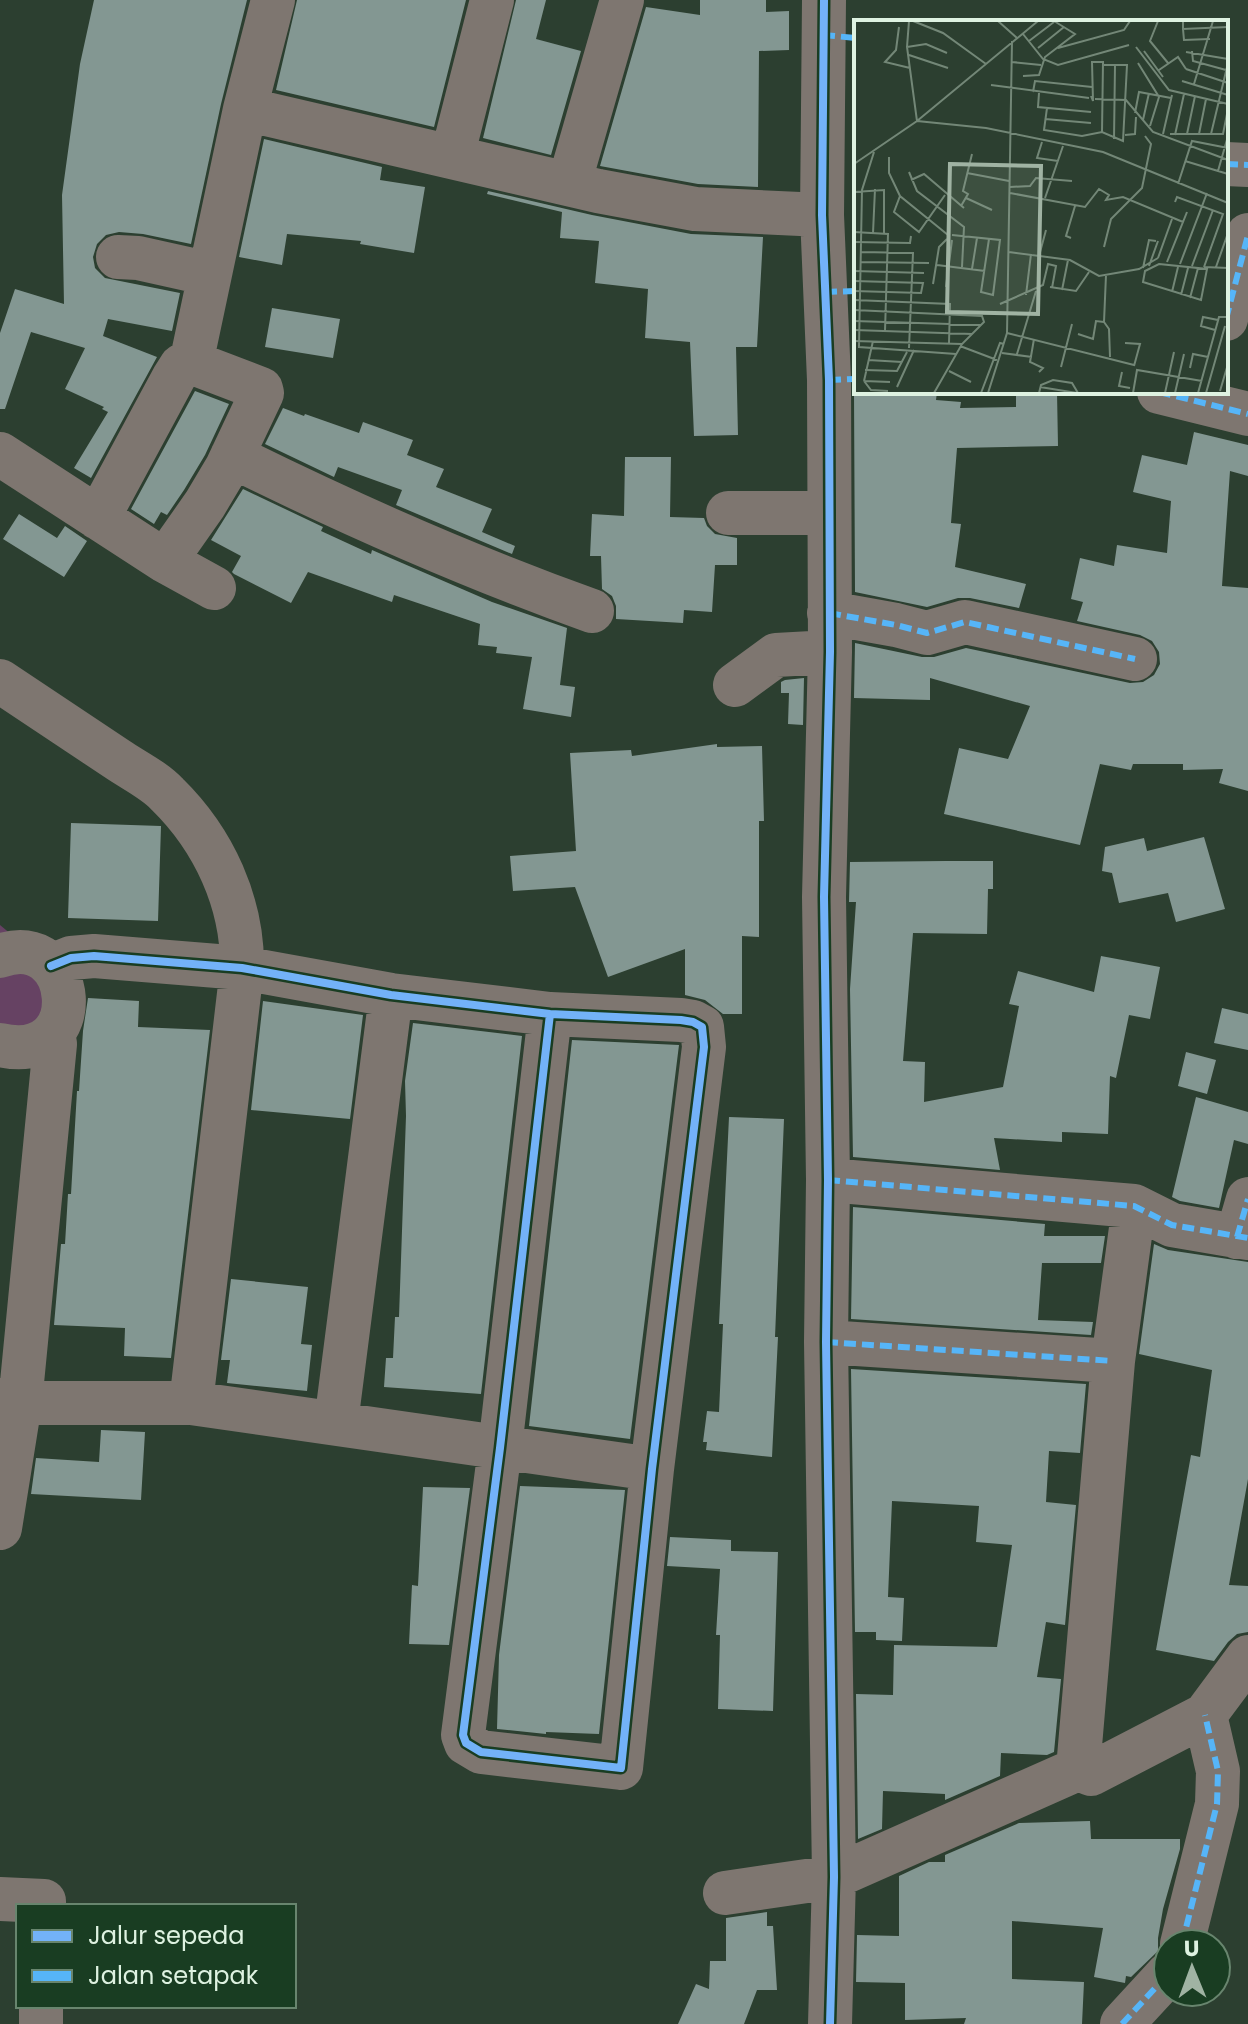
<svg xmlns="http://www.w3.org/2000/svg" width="1248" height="2024" font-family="Poppins,sans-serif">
<rect width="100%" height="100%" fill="#2c3f30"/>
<path fill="#664263" d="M0,925L12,935L65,1007L0,1045Z"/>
<path fill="#839792" d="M94,0H247L221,104L191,244L143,234L119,232L106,235L97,244L93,257L95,268L105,278L180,293L172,331L108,319L103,336L157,357L91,478L74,468L108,412L102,409L104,407L65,389L85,348L31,332L5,409H0V333L15,289L64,304L62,195L80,64Z
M297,0H466L434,127L276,90Z
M516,0H546L536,39L581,51L551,155L483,138Z
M700,0H766V12L789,11V50L759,51L758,187L698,184L600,166L646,7L700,15Z
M264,139L382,167L380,180L425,187L414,253L360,244L361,241L287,234L282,265L239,257Z
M488,191L592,215L691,234L763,237L757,347H736L738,435L694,436L690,342L645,338L648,289L595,283L599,241L560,238L562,212L487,194Z
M272,308L340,319L333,358L265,347Z
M195,391L229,404L205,455L184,490L167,515L161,512L154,524L131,509Z
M854,392H937L936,400L961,402L960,408L1016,407V392H1057L1058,446L957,448L951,523L961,524L955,567L1026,584L1019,608L970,598H958L927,607L855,592Z
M283,408L304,416L305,414L359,433L363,422L413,440L407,455L444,469L436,487L492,509L482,532L515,546L512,554L396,505L402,490L338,467L334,477L265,444Z
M1194,432L1248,445V476L1230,471L1222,586L1248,588V791L1219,783L1223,769L1183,770V764H1133L1131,770L1100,764L1080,845L944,814L959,748L1008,759L1030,706L930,678V700L854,698L855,643L922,657H934L966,648L1130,683L1143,682L1154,675L1160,664L1159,652L1152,641L1140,635L1077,621L1083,602L1071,599L1080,558L1114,566L1117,545L1167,553L1171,501L1133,492L1142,455L1187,465Z
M625,457H671L670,517L704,518L707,526L715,534L737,538V565H715L712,612L684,610L683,623L616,619V606L612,596L602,589L601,556H590L592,514L624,516Z
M243,489L323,527L321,531L371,554L372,550L492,602L567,628L560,685L575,687L571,717L523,709L532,657L496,653L497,647L478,645L480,624L394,595L392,602L308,572L291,603L234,574L232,572L241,556L211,540Z
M19,514L57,538L65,526L87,541L64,577L3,539Z
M804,678L803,725L788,724L789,693H781V682L785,680Z
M717,744V747L762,746L764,821H759V937L742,936V1014H723L705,1000L685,995V949L608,977L575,887L513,891L510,856L576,851L570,753L631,750L632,756Z
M71,823L161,826L158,921L68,918Z
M1204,837L1225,909L1176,922L1168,893L1119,903L1112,873L1102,871L1105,847L1144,838L1147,851Z
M945,861H993V889H988L987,934L913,933L903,1061L925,1062L924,1102L1003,1087L1019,1006L1009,1004L1018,971L1094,992L1101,956L1160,967L1150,1019L1129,1015L1116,1078L1110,1076L1108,1134L1062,1132V1142L994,1138L1000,1170L853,1157L850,989L856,902H849L850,862Z
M88,998L139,1001L138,1027L210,1030L171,1358L124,1356L125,1328L54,1325L61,1244H65L68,1194H71L77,1091H79L83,1031Z
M263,1001L363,1015L350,1119L251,1110Z
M1222,1008L1248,1014V1050L1214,1043Z
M413,1023L522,1036L481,1394L384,1387L386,1358H393L395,1317H399L406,1116L405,1081Z
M572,1040L679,1045L630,1439L529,1426Z
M1186,1052L1216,1060L1207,1094L1178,1086Z
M1196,1097L1248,1112V1144L1234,1140L1219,1208L1180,1201L1172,1197Z
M729,1117L784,1119L775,1337H778L772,1457L706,1450L707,1442H703L707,1411L719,1412L723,1324H719Z
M853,1207L1045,1224L1044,1236H1105L1101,1263H1042L1038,1320L1093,1322L1091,1335L851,1319Z
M1154,1244L1168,1250L1248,1262V1479L1229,1585L1248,1586V1632L1237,1634L1228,1642L1214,1661L1156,1650L1191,1455L1200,1457L1212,1370L1139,1354Z
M231,1279L308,1287L301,1344L312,1345L307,1391L227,1383L230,1360H221Z
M851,1369L1086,1384L1080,1453L1049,1451L1046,1502L1076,1505L1065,1625L1046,1622L1037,1677L1061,1679L1054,1752L1047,1755L1001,1753L1000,1776L945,1800V1794L883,1791L882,1829L858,1839L856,1694L893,1695L894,1645L997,1647L1012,1545L976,1542L979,1506L892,1501L888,1597L904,1598L902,1641L876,1640V1632H855Z
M101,1430L145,1432L141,1500L31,1494L36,1458L99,1462Z
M520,1486L625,1490L599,1734L546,1732V1734L497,1729L499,1655Z
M423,1487L470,1488L449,1645L409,1644L412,1585L418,1586Z
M670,1537L731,1540V1551L778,1552L773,1711L718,1709L720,1635H716L720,1569L667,1566Z
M1090,1821L1091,1839H1180V1849L1163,1909L1158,1938V1951L1131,1977L1126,1976L1125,1983L1094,1977L1103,1928L1012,1921V1979L1084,1982L1082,2024H964L966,2018L905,2020V1983L856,1982L857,1935L899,1936V1876L929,1862H945V1855L1019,1823Z
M767,1912V1926H773L777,1990H757L744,2024H678L696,1984L709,1989L710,1961H726V1918Z"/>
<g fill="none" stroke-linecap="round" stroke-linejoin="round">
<path stroke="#7e7670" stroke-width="44" d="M824,0L822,215L829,380L830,652L824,897L828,1180L826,1342L834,1877L830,2024
M245,109L598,191L695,209L822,215
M452,157L492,0
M1226,164L1248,165
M569,184L622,0
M118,257L138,258L210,274
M1226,319L1248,235
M1159,392L1248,414
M0,454L165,561L214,588
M232,456C349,514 469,567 592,611
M728,513H827
M98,518L174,377L181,366L192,359
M165,561L205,504L227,467L262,393L261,389L193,363L192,359L245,109L273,0
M829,613L896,625L927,633L965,622L1135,659
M0,681C39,707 78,733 117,759C133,770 154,780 167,794C214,840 243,903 242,968L191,1403
M735,685L776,655L830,652
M0,956C77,927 93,1066 0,1045
M51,966L71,958L94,956L242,968L391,995L550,1014L681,1020L693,1022L702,1027L704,1047L652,1469L621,1768L481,1752L466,1743L463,1735L500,1448L550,1014
M828,1180L1134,1206L1172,1225L1248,1238
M1237,1237L1248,1199
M826,1342L1113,1361
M0,1400L20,1403H191L652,1469
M336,1423L391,995
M0,1528L20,1403L55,1044L53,1033
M1078,1769L1113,1361L1134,1206
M725,1893L834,1877L1078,1769L1091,1774L1205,1715L1248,1657
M0,1899L44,1901V1906
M1182,1944L1217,1804L1218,1771L1205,1715
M41,2024V2006
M1122,2024L1168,1974"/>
<path stroke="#56b5f8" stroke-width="6" stroke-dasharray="12 6" stroke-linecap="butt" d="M823,35L856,38
M1226,164L1248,165
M825,292L856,291
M1226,319L1248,235
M829,380L856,379
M1159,392L1248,414
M829,613L896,625L927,633L965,622L1135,659
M828,1180L1134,1206L1172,1225L1248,1238
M1237,1237L1248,1199
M826,1342L1113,1361
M1182,1944L1217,1804L1218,1771L1205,1715
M1122,2024L1168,1974"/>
<defs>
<path id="cycleway" d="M824,0L822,215L829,380L830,652L824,897L828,1180L826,1342L834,1877L830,2024
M51,966L71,958L94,956L242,968L391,995L550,1014L681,1020L693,1022L702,1027L704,1047L652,1469L621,1768L481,1752L466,1743L463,1735L500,1448L550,1014"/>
</defs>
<use href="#cycleway" stroke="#193d22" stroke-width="13"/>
<use href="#cycleway" stroke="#73b2f8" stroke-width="8"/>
</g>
<g transform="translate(854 20)">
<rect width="374" height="374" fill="#2c3f30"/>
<path fill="none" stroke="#738777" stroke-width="2" d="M59,1L89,13L132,44M144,1L163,18M304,1L296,21L314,43M329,1V9L374,7M45,7L42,30L31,42L56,48M329,9L330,20L356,19M169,14L189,39L204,45L275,25M175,21L200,2M53,27L72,24L93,33M282,27L315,70L374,84M184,28L210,7M204,28L270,10L276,1M290,31L309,57M338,31L339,41L372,50M332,32L374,39M55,35L94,48M158,42L187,45M284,43L305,77L296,106M332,49L374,63M305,50L324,37L332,49M169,56L185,55L191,37L221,14L200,1M328,61L374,75M340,64L359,1M137,65L235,78M179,72L181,61L238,67M185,73L184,87L237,92M237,76L239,81L238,42H249L248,112M241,79L272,80L299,112L374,140M193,88L190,110L228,116L248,112L269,121L273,45H250M281,93L285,72L317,78M191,99L237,103M289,100L295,73M63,101L132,108L249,132L374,183M63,101L184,1M309,114L318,75M316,114H369L374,89M333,114L341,76M345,114L352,79M357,114L374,43M271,115L281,114L282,97M321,115L330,74M260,119L261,45M188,122L183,138L204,141M20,132L8,170L5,327L102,334M35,137V153L46,176L94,215M331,141L374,154M0,144L63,101L53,27L55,1M364,151L374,116M55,152L63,171L110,207L108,247M113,153L155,161M57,160L70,154L110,188M324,164L338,121L374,128M156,167L176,166L182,158L218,161M0,172L30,170V213M156,173L231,187L245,169L255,175L252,180L269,177L329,202M46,176L40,192L65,212L91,175M112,178L138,190M191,178L209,126M321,182L323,177L369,194L350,247M107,186L114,174L109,171L118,134M0,212L34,214L31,311M19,213L21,169M98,215L146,220L139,275L127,272L135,219M217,218L212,216L221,186M0,222L56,223L57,216M250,227L257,199L288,168L297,124L291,116M7,232L59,233L55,328M155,232L216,240L245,256L285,249L304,238M185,236L192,210M304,238L318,199M7,242L75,243M313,242L333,192M305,244L353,249L347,280L289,262L291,251ZM326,244L353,173M83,245L131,251M295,246L304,221M338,246L359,190M350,247L374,248M362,247L374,213M289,248L295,220L302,221M118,249L123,218M0,251L70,253M252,255L250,302L255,309L256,337M0,261L69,263L67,273L0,271M79,264L85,227L93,219M92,267L98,220M196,267L222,271L235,252M208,270L214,240M318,272L324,247M172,275L177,234M327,275L334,248M336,278L344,248M0,280L96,284L95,323M146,284L189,265L194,244L202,246L198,268M0,290L128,296L130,302L108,324L80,373M0,301L128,305M0,310L118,314M361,310L347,306L349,297L364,300M153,313L280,345M224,314L239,319L242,301L250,302M180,319L176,342L189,348L185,352M0,321L108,324M271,323L286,324L280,346M106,326L143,340M148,333L178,337M163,334L182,271M14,340L48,342M207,347L218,304M336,348L339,334L354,337M11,350L43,351L53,332M95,351L117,362M268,352L265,366L276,368M10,361L19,321M10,361L17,370L34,371M10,361L36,362M43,367L60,330M186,367L223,373M366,371L374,344M127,373L146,323L150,324M134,373L153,313L158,21M185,373L187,365L199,360L218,363L224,373M279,373L283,350L348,361M311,373L320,332M321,373L330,334M344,373L365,297H374M352,373L371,306"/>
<path fill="#a0b3a3" fill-opacity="0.15" stroke="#a0b3a3" stroke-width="4" d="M96,144L187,146L184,294L93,292Z"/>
<rect width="374" height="374" fill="none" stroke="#def2e1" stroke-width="4"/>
</g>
<rect x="16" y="1904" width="280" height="104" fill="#193d22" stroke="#68856e" stroke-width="2"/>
<rect x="32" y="1930" width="40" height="12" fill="#73b2f8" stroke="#68856e" stroke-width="2"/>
<text x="88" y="1944" font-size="24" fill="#def2e1">Jalur sepeda</text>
<rect x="32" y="1970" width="40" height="12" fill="#56b5f8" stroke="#68856e" stroke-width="2"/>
<text x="88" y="1984" font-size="24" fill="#def2e1">Jalan setapak</text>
<g transform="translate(1192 1968) rotate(359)"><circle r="38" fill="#193d22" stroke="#68856e" stroke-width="2"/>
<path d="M0-6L14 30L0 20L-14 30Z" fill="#a0b3a3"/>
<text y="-12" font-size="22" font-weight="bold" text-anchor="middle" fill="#def2e1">U</text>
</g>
</svg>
